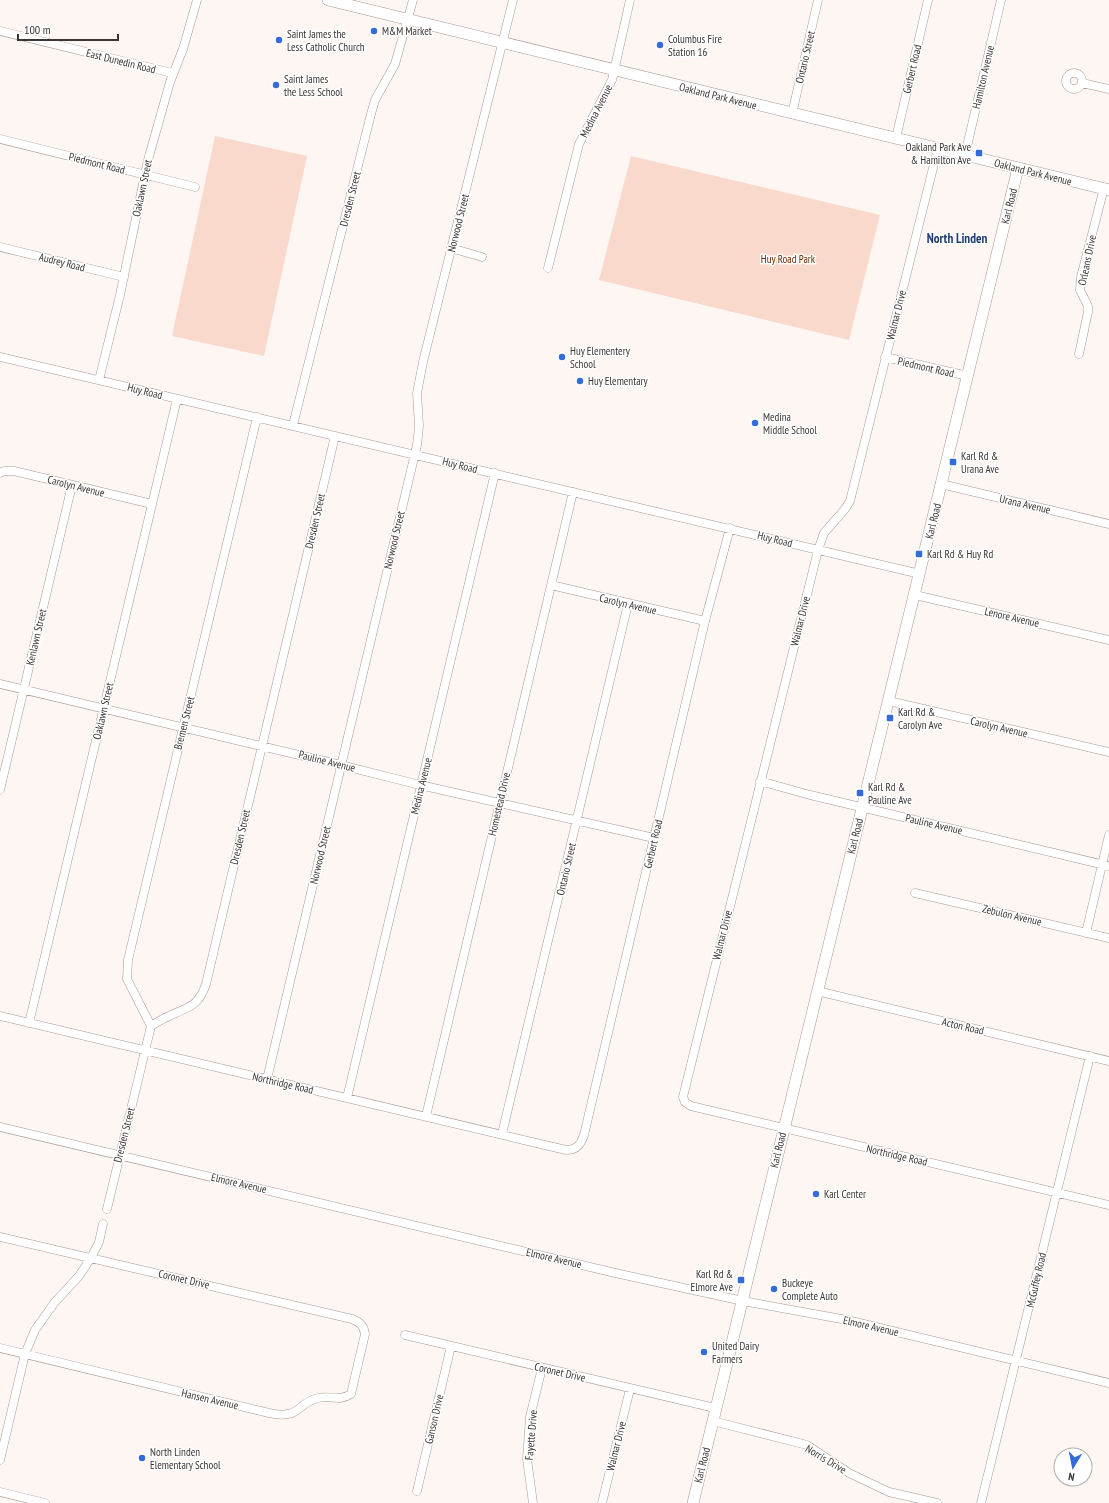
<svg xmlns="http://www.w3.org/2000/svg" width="1109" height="1503" font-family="'PT Sans Narrow',sans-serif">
<rect width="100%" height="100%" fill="#fdf6f3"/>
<path fill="#f8d9cc" d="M215,136L307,156L264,356L172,336Z
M631,156L880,215L849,340L599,280Z"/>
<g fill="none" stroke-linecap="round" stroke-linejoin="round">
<defs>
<path id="street" d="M0,31L172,73
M1066 81a8 8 0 1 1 16 0a8 8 0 1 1-16 0Z
M1082,83L1109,89
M792,114L818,0
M896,138L928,0
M0,139L195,187
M938,148L850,501L845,509L824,533L818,550L683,1097L685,1102L691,1106L1109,1205
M965,155L1001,0
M0,247L124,277
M451,248L482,257
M548,268L579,144L612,80L630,0
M1079,354L1088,312V306L1080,290L1081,277L1104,188
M0,357L920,574
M885,357L968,376
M99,380L120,295L148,160L170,82L183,49L197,0
M293,425L371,114L375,100L395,64L413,0
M0,473L4,471H14L152,504
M941,484L1109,524
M551,585L705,621
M915,595L1109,640
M0,684L341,765L420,785L654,838
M889,701L1109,752
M760,781L810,795L1109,866
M0,790L72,485
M915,893L1109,938
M1086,933L1109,835
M817,991L1109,1061
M0,1016L566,1150C577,1150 581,1144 584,1135L705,621L730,528
M29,1023L177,399
M151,1026L127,979L128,960L257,417
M267,1079L417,445L419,426L417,393L423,362L513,0
M347,1098L495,473
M426,1116L573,492
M0,1127L611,1272L743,1301L847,1320L1109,1383
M502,1134L628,604
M107,1209L151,1026C156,1023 162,1019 167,1017C187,1007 198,1008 206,984L335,436
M0,1237L352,1319C359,1322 364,1325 365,1334L351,1394C339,1402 330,1395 318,1398C296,1403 301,1420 269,1413L0,1348
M405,1335L715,1408
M713,1421L807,1445L849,1473L889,1492L937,1503
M0,1460L25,1354L35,1330L55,1302L79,1276L91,1258L99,1242L103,1224
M417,1491L451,1346
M0,1492L45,1503
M533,1503L527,1459L530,1417L542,1368
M602,1503L630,1389
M981,1503L1090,1056"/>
<path id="secondary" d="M328,0L1109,190
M693,1503L1018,168"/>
</defs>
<use href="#street" stroke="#a99992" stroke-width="9"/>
<use href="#secondary" stroke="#a99992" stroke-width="12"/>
<use href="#street" stroke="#fff" stroke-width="8"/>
<use href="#secondary" stroke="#fff" stroke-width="11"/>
</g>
<g fill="#346bda" stroke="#fff" stroke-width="1.5">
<circle cx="374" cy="31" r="4"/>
<circle cx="279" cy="40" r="4"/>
<circle cx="660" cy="45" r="4"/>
<circle cx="276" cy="85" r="4"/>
<rect x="975" y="149" width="8" height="8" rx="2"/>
<circle cx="562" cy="357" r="4"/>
<circle cx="580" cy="381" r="4"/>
<circle cx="755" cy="423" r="4"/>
<rect x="949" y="458" width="8" height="8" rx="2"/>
<rect x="915" y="550" width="8" height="8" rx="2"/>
<rect x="886" y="714" width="8" height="8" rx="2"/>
<rect x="856" y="789" width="8" height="8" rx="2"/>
<circle cx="816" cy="1194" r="4"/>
<rect x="737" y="1276" width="8" height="8" rx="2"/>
<circle cx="774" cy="1289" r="4"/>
<circle cx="704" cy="1352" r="4"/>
<circle cx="142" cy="1458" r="4"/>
</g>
<g text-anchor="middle" stroke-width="3" stroke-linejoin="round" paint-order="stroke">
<g font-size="11" fill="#3c3533" stroke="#fff" text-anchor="start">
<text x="382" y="35">M&amp;M Market</text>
<text x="287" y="38">Saint James the<tspan x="287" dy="13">Less Catholic Church</tspan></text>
<text x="668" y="43">Columbus Fire<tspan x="668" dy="13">Station 16</tspan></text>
<text x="284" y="83">Saint James<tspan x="284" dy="13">the Less School</tspan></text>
<text x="971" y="151" text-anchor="end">Oakland Park Ave<tspan x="971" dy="13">&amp; Hamilton Ave</tspan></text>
<text x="570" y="355">Huy Elementery<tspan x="570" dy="13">School</tspan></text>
<text x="588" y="385">Huy Elementary</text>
<text x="763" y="421">Medina<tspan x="763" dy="13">Middle School</tspan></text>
<text x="961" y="460">Karl Rd &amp;<tspan x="961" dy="13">Urana Ave</tspan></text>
<text x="927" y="558">Karl Rd &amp; Huy Rd</text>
<text x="898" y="716">Karl Rd &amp;<tspan x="898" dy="13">Carolyn Ave</tspan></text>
<text x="868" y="791">Karl Rd &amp;<tspan x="868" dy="13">Pauline Ave</tspan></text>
<text x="824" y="1198">Karl Center</text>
<text x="733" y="1278" text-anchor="end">Karl Rd &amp;<tspan x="733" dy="13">Elmore Ave</tspan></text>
<text x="782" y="1287">Buckeye<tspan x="782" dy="13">Complete Auto</tspan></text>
<text x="712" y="1350">United Dairy<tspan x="712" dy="13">Farmers</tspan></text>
<text x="150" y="1456">North Linden<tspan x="150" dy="13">Elementary School</tspan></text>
</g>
<g font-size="11" fill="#3c3533" stroke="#fff">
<text transform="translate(805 57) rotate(-77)" y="4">Ontario Street</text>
<text transform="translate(121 61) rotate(14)" y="4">East Dunedin Road</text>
<text transform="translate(912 69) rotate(-77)" y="4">Gerbert Road</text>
<text transform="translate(983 77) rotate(-77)" y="4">Hamilton Avenue</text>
<text transform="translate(718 96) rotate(14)" y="4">Oakland Park Avenue</text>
<text transform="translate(596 111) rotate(-63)" y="4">Medina Avenue</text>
<text transform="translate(97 163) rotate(14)" y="4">Piedmont Road</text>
<text transform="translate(1033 172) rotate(14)" y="4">Oakland Park Avenue</text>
<text transform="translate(142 188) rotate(-78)" y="4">Oaklawn Street</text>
<text transform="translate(350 199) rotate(-76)" y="4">Dresden Street</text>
<text transform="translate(1009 206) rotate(-76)" y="4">Karl Road</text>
<text transform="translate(458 223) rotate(-76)" y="4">Norwood Street</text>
<text transform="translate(1087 260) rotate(-78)" y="4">Orleans Drive</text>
<text transform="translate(62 262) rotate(14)" y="4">Audrey Road</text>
<text transform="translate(896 315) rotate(-76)" y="4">Walmar Drive</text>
<text transform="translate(926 367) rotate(13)" y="4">Piedmont Road</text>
<text transform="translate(145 391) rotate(14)" y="4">Huy Road</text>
<text transform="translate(460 465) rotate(14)" y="4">Huy Road</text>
<text transform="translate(76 486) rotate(14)" y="4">Carolyn Avenue</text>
<text transform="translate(1025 504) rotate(13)" y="4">Urana Avenue</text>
<text transform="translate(315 521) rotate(-77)" y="4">Dresden Street</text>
<text transform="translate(933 521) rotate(-76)" y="4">Karl Road</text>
<text transform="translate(775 539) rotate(14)" y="4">Huy Road</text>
<text transform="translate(394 540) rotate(-77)" y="4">Norwood Street</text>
<text transform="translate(628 604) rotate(13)" y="4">Carolyn Avenue</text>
<text transform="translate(1012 617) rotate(13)" y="4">Lenore Avenue</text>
<text transform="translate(800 621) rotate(-76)" y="4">Walmar Drive</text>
<text transform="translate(36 637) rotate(-77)" y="4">Kenlawn Street</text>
<text transform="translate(103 711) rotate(-77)" y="4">Oaklawn Street</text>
<text transform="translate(184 723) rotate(-76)" y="4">Bremen Street</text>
<text transform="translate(999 727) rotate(13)" y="4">Carolyn Avenue</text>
<text transform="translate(327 761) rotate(14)" y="4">Pauline Avenue</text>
<text transform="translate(421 786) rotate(-76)" y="4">Medina Avenue</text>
<text transform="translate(499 804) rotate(-77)" y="4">Homestead Drive</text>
<text transform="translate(934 824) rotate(13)" y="4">Pauline Avenue</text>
<text transform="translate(855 836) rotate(-76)" y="4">Karl Road</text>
<text transform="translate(240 837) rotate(-77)" y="4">Dresden Street</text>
<text transform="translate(653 844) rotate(-77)" y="4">Gerbert Road</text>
<text transform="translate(320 855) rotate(-77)" y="4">Norwood Street</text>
<text transform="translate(566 869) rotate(-77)" y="4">Ontario Street</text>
<text transform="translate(1012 915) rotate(13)" y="4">Zebulon Avenue</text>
<text transform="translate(722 935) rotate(-76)" y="4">Walmar Drive</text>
<text transform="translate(963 1026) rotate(13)" y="4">Acton Road</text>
<text transform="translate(283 1083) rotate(13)" y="4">Northridge Road</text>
<text transform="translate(124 1135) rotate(-76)" y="4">Dresden Street</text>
<text transform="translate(778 1150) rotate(-76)" y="4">Karl Road</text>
<text transform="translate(897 1155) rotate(13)" y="4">Northridge Road</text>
<text transform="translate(239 1183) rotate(13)" y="4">Elmore Avenue</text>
<text transform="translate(554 1258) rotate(13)" y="4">Elmore Avenue</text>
<text transform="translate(184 1279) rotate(13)" y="4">Coronet Drive</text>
<text transform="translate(1036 1280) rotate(-77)" y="4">McGuffey Road</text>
<text transform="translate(871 1326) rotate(13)" y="4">Elmore Avenue</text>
<text transform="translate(560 1372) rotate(13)" y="4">Coronet Drive</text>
<text transform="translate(210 1399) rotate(13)" y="4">Hansen Avenue</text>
<text transform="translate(434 1419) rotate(-77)" y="4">Ganson Drive</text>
<text transform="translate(531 1435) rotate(-85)" y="4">Fayette Drive</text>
<text transform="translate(616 1446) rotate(-76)" y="4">Walmar Drive</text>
<text transform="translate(826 1459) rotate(31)" y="4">Norris Drive</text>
<text transform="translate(702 1465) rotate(-76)" y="4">Karl Road</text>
</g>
<g font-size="11" fill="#6c2a06" stroke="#fff">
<text x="788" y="263">Huy Road Park</text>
</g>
<g font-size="13" font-weight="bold" fill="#203c72" stroke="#fff">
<text x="957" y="243">North Linden</text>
</g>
</g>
<g transform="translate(1073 1467) rotate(190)"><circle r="19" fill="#ffffff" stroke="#b1aead"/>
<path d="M0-3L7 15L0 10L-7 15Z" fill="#346bda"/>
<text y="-6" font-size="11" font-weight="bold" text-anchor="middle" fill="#3c3533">N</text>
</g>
<path d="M18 34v6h100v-6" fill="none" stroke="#3c3533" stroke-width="2"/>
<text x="24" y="34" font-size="12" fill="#3c3533" stroke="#ffffff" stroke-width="3" paint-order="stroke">100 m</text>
</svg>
